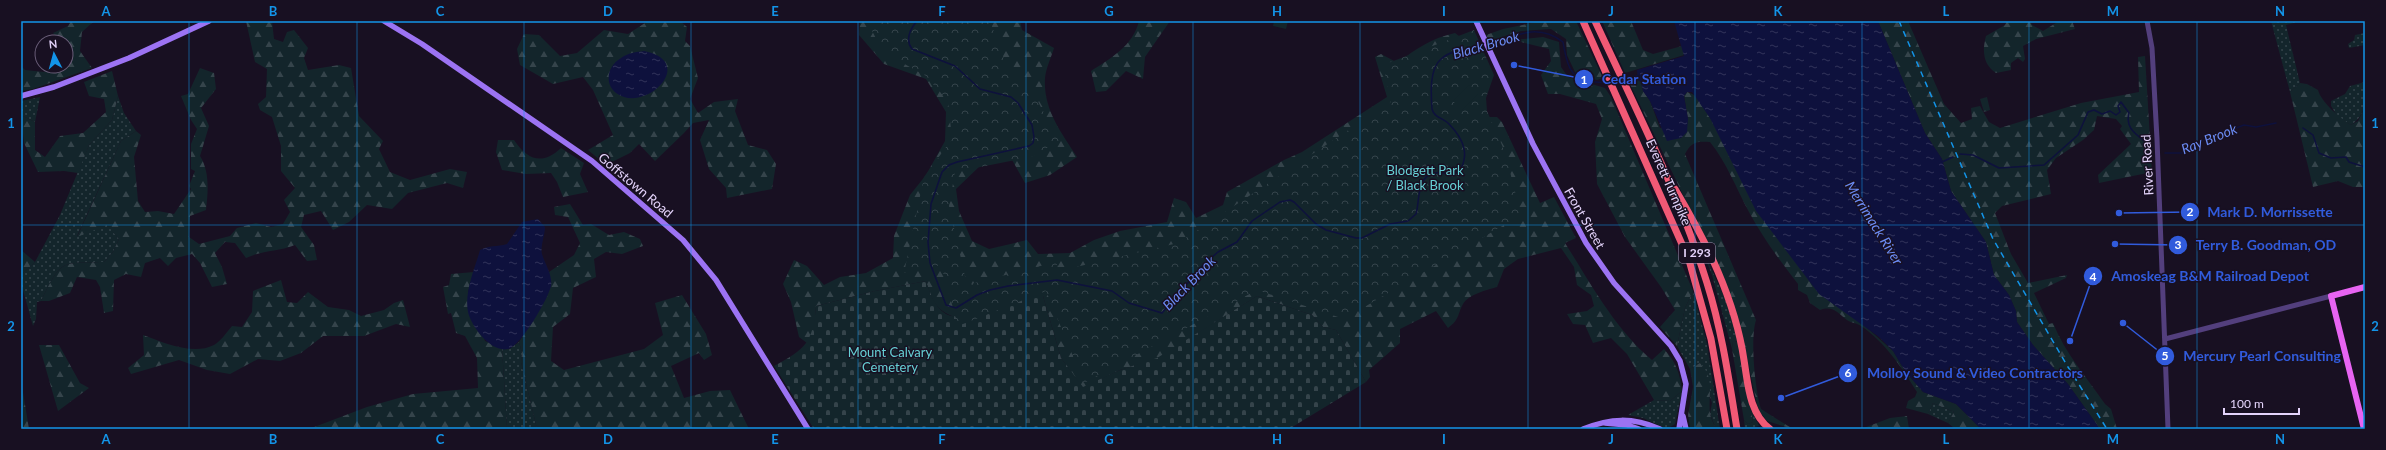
<svg xmlns="http://www.w3.org/2000/svg" width="2386" height="450" font-family="Lato,sans-serif">
<defs>
<pattern id="grass-dots" width="8" height="8" patternUnits="userSpaceOnUse"><rect width="8" height="8" fill="#13252b"/><path d="M2 2h.1M6 6h.1" fill="none" stroke="#35444b" stroke-width="1.8" stroke-linecap="round"/></pattern>
<pattern id="forest-firs" width="22" height="20" patternUnits="userSpaceOnUse"><rect width="22" height="20" fill="#13252b"/><path d="M5 1l3.5 6h-7zM16 11l3.5 6h-7z" fill="#35444b"/></pattern>
<pattern id="cemetery-stones" width="16" height="16" patternUnits="userSpaceOnUse"><rect width="16" height="16" fill="#13252b"/><path d="M2 7V4a2 2 0 0 1 4 0v3zM10 15v-3a2 2 0 0 1 4 0v3z" fill="#35444b"/></pattern>
<pattern id="park-crowns" width="20" height="18" patternUnits="userSpaceOnUse"><rect width="20" height="18" fill="#13252b"/><path d="M2 6a3 3 0 1 1 6 0M12 15a3 3 0 1 1 6 0" fill="none" stroke="#35444b"/></pattern>
<pattern id="water-ripples" width="26" height="14" patternUnits="userSpaceOnUse"><rect width="26" height="14" fill="#0e113d"/><path d="M2 4q2-2 4 0t4 0M15 11q2-2 4 0t4 0" fill="none" stroke="#31335a"/></pattern>
</defs>
<rect width="100%" height="100%" fill="#181022"/>
<path fill="url(#grass-dots)" d="M2271,21H2301L2286,25L2300,83L2290,92Z
M2365,33V45L2349,48L2348,44L2354,40L2355,35Z
M2365,82C2365,99 2367,115 2351,125L2338,117L2331,106V101L2345,94L2350,86Z
M118,96L124,113L136,131L121,141L77,236L107,224L119,239L113,252L104,262C58,263 62,260 41,301L37,302L36,319L33,326L21,283V275L35,262L60,215L89,145L112,120Z
M40,97L35,122L21,115V101Z
M1698,240L1727,303L1738,342L1733,341L1732,349L1712,275Z
M1693,291L1707,344L1720,429H1716L1710,414L1712,403L1700,363L1690,369L1677,346L1685,308Z
M519,342L522,353L521,362L537,429H507L502,348L509,349Z
M1682,391L1675,424L1667,429L1643,418L1628,415L1654,400L1670,401Z
M1933,403L1954,412L1948,423L1928,414Z
M1750,408L1759,426L1745,429L1744,420L1748,424L1753,422Z"/>
<path fill="url(#forest-firs)" d="M71,21H94L82,32L80,51L92,68L33,89L21,91V66L25,70L44,72L52,66H66V42H60L53,33L68,26Z
M246,21H272L274,39L283,42L287,32L294,30L308,48L304,58L308,70L339,65L351,68L359,116L383,141L379,149L390,172L410,180L450,169L467,172L463,188L447,183L408,193L392,209L367,205L349,222L333,230L321,211L304,215L301,227L314,245L317,260L307,261L295,245C277,252 263,250 246,258L235,243L225,242L215,253L222,267L227,284L212,287L200,263L192,254L176,258L168,266L160,258L145,263L141,277L126,274L114,280L113,311L104,313L100,287L96,280L77,277L70,293L49,301H41C62,260 58,263 104,262L113,252L119,239L107,225L77,237L121,141L136,131L141,135L134,157L138,201L145,212L158,211L174,214L191,189L189,186L195,171L191,169V144L197,129L191,120L181,96L188,94L200,68L214,73L216,89L201,108L209,126L200,156C210,172 208,192 206,210L190,216L189,237L199,244L230,236L237,228L256,223L271,227L283,224L290,212L284,200L295,188L281,171V146L272,117L260,110L258,104L266,97L267,69L255,62Z
M648,21H680L687,27L685,41L690,46L698,78L690,99L698,113L714,102L738,99L735,111L748,145L767,150L776,164L772,189L727,198L726,188L709,169L700,140L709,120L693,123L684,133L655,161L639,144L630,153L606,165L588,150L613,135L593,90L583,77L553,84L520,65L517,49L524,34L539,35L560,56L577,53L604,30L628,34Z
M860,21H1020L1022,30L1054,48C1051,58 1046,68 1045,78C1043,109 1061,132 1077,157L1050,175L1025,183L1011,158L982,164L956,189L959,211L972,241L989,249L1027,240L1038,254L1070,253L1094,240L1120,231L1167,222L1174,198L1186,202L1196,218L1223,205L1227,192L1284,160L1302,152L1387,97L1375,57L1381,54L1398,63C1415,49 1432,38 1455,33L1459,36L1484,92L1485,117H1497L1502,122L1540,203L1554,197L1576,238L1565,243C1591,284 1615,329 1652,360L1664,349C1676,362 1680,373 1682,391L1670,401L1654,400L1627,354L1611,338L1593,343L1585,325L1573,324L1567,314L1587,311L1594,306L1591,295L1577,285L1574,267L1561,248L1518,259L1504,269L1497,287C1487,290 1469,294 1463,304C1457,315 1460,319 1448,328L1436,311L1400,329V343L1369,370L1370,377L1366,382L1336,330L1323,327L1312,315L1257,296L1157,359L1120,370L1083,388L1061,358L1043,296L958,318C937,312 932,301 926,281L875,291L816,306L814,331L807,343L799,337L791,302L783,284L794,260L807,266L824,285L840,277L866,273L893,258L894,236L910,195L926,175L945,141L946,112L926,79L884,64L859,35Z
M1139,21H1170L1145,57L1143,79L1126,71L1106,91L1096,92L1091,71C1111,58 1133,46 1139,21Z
M1541,21H1576L1603,78L1597,80L1576,74L1567,55L1566,39L1551,29L1521,31L1489,41L1486,35L1503,29Z
M1602,21H1631L1643,50L1653,54L1682,46L1684,55L1625,73Z
M1878,21H1908L1944,104L1961,123L1972,119L1971,108L1980,106L1989,122L2000,128L2081,103L2139,92L2138,57L2145,56L2152,172L2099,183L2098,175L2131,144L2120,129L2122,126L2116,119L2097,116L2094,130L2083,140L2056,158L2047,170L2051,194L2002,206L1995,213L2011,254L2028,283L2067,275L2066,278L2034,293L2049,324L2053,323C2065,353 2087,378 2105,404L2111,409L2117,429H2100L2068,384L2033,345L2017,322L2016,311L2009,295L1994,275L1986,242L1951,191L1942,159L1925,133Z
M2007,21H2030L2032,25L2043,31L2059,21H2072L2075,29L2036,39L2023,46L2025,59L2023,62L2018,58L2011,63V70L1996,73C1983,64 1982,51 1986,36L2005,25Z
M1543,37L1559,42L1561,67L1568,77L1605,88L1611,97L1693,291L1685,308L1677,346L1660,327L1675,310L1661,287L1625,237L1597,184L1595,142L1602,119L1596,104L1560,94H1548L1541,75L1551,61L1549,49L1513,40Z
M112,71L118,96L112,120L89,145L78,173L64,171L38,172L24,143L21,115L35,122V150L45,157L60,136L83,133L106,112L104,99L89,96L84,82Z
M1638,80L1641,82L1643,91L1650,101L1660,128L1688,119L1684,95L1687,92L1697,96L1710,118L1857,319L1893,351L1905,371L1923,392L1956,404L1981,429L1954,428L1948,423L1954,412L1933,403L1928,414L1906,408L1908,401L1915,397L1917,392C1902,368 1885,342 1861,326C1857,323 1851,323 1847,320C1838,313 1833,305 1820,310L1810,303L1807,295L1798,290V284C1780,261 1763,238 1749,212C1736,188 1727,163 1710,142C1697,141 1691,142 1685,154L1756,320C1750,339 1755,390 1761,409L1793,429L1767,421L1758,409L1740,325L1730,293L1629,82Z
M2300,83L2307,84L2318,90C2321,102 2340,118 2351,125L2358,121L2365,107V187H2353L2338,181L2313,187L2290,92Z
M498,140H514C528,161 543,165 561,148L584,163L580,174L588,192L563,197L557,182L551,173L526,174L502,170L496,152Z
M570,204L583,225L591,224L609,235L624,232L640,239L643,246L622,254L606,252L594,259L596,277L573,288L570,314L553,327L551,361L564,370L644,349L663,335L655,303L682,295L706,334L712,355L704,360L699,353L671,366L684,398L710,391L730,390L749,429H537L521,362L522,353L519,342L545,300L551,285L549,272L574,255L580,243L568,217L555,215L554,207Z
M21,250L35,262L21,275Z
M474,272L468,292L485,341L502,348L507,429H309L367,407L413,394L478,388L477,358L465,336L456,333L451,313L448,314L443,287L449,285L451,274Z
M281,280L287,302L297,303L308,292L328,307L349,310L361,316L384,310L394,303L403,300L410,327L396,324L364,336H323L301,353L280,361L258,359L230,374L207,370L179,360L131,374L128,368L144,355L143,335C162,342 193,356 214,345C220,342 227,332 232,326L242,327L252,312L253,291Z
M1733,341L1738,342L1753,422L1748,424L1744,420L1732,349Z
M39,345H59L80,383L89,388L58,411Z
M1700,363C1715,378 1708,394 1710,414C1711,419 1714,424 1716,429L1690,428L1688,415L1693,387L1690,369Z
M21,380L29,429H21Z
M1907,416L1909,429H1861L1890,418Z"/>
<path fill="url(#cemetery-stones)" d="M926,281C946,346 976,303 1018,296C1026,294 1035,296 1043,296L1061,358L1083,387L1120,370L1157,358L1257,296L1312,315L1323,327L1336,330L1366,382L1289,429H814L774,366C806,349 813,342 816,306L875,291Z"/>
<path fill="url(#park-crowns)" d="M871,21H990L1008,70L1035,96L1059,141L1031,157L955,172L949,206L967,285L1056,262L1059,271L1178,243L1391,102L1383,65L1474,30L1494,75L1486,98L1487,111L1505,152L1521,215L1344,319L1257,290L1084,383L1046,291L958,326L941,265L904,273L924,177L952,139L948,101L926,76L883,52L869,25Z
M1987,97L1990,110L1984,112L1980,99Z"/>
<path fill="#13252b" d="M1274,21H1288L1286,29L1273,26Z
M1469,85L1478,94L1462,110L1453,101Z"/>
<path fill="url(#water-ripples)" d="M1674,21H1878L1925,133L1942,159L1951,191L1986,242L1994,275L2009,295L2016,311L2017,322L2033,345L2068,384L2100,429H1981L1956,404L1923,392L1905,371L1893,351L1879,337L1819,294L1756,211L1710,118L1692,92H1687L1684,96L1688,119L1687,132L1681,138L1667,141L1650,101L1643,91L1641,82L1638,80L1637,70L1684,56Z
M644,51C694,61 653,106 624,97C604,91 604,68 621,58C628,53 636,52 644,51Z
M538,219L545,227C545,235 540,247 542,254C545,264 553,276 551,286C548,299 521,346 508,349C491,353 471,326 468,312C464,292 475,268 480,250C489,245 497,247 507,244L522,222Z"/>
<g fill="none" stroke-linecap="round" stroke-linejoin="round">
<path stroke="#0e113d" stroke-width="1.5" d="M917,21C910,29 905,40 912,49L955,66L980,89L1011,97L1018,103L1032,125L1034,137L1033,143L1029,146L957,162L949,165L942,172L931,204L928,242L930,263L946,305L956,308L977,295L990,290L1008,286L1057,280L1112,291L1129,303L1162,313L1204,264L1218,252L1237,242L1252,221L1280,202L1290,200L1294,202L1316,224L1326,230L1356,238H1362L1390,224L1408,221L1416,214C1420,201 1416,176 1435,173C1441,171 1447,175 1454,174C1460,171 1463,167 1464,160C1467,146 1457,132 1448,123C1442,118 1434,117 1432,109C1431,95 1429,69 1441,59C1452,49 1463,51 1476,49C1507,43 1531,18 1563,42C1569,76 1573,81 1608,83
M1625,79L1639,75
M2303,128L2313,135L2319,153L2331,158L2346,157L2349,162L2365,167
M2165,153H2182L2189,146L2244,125L2256,127L2276,123
M1960,154L1973,155L1999,168L2044,165L2078,135L2088,112L2094,110L2102,114L2110,111L2116,115L2120,112L2118,106L2121,102L2129,113C2124,131 2141,136 2152,148
M1942,162L1953,157"/>
<path stroke="#533f7d" stroke-width="5" d="M2147,21L2152,48L2157,139L2168,429
M2165,339L2331,296"/>
<path stroke="#9c73f3" stroke-width="5.5" d="M384,21L422,44L592,161L683,240L716,280L808,429
M1476,21L1533,144L1586,243L1614,283L1671,346L1680,361L1686,384L1679,429
M21,96L54,87L129,58L209,21
M1683,416L1686,429
M1605,423L1627,425L1639,429
M1583,429C1611,418 1632,417 1660,429"/>
<path stroke="#e764f2" stroke-width="6" d="M2364,429L2331,296L2365,287"/>
<path stroke="#f15975" stroke-width="7" d="M1583,21L1689,260L1711,339L1727,429
M1595,21C1635,107 1679,193 1707,283C1722,331 1729,380 1737,429
M1675,189C1706,241 1735,299 1744,360C1748,384 1749,413 1770,429"/>
<path stroke="#1394e8" stroke-width="1.5" stroke-dasharray="6 5" stroke-linecap="butt" d="M1899,21L1993,239L2068,367L2107,429"/>
</g>
<path fill="none" stroke="#1394e8" stroke-width="1" stroke-opacity="0.55" d="M189,21V429M357,21V429M524,21V429M691,21V429M858,21V429M1026,21V429M1193,21V429M1360,21V429M1528,21V429M1695,21V429M1862,21V429M2029,21V429M2197,21V429M21,225H2365"/>
<g text-anchor="middle" stroke-width="3" stroke-linejoin="round" paint-order="stroke">
<rect fill="#181022" stroke="#a799ba" stroke-width="1" x="1679" y="243" width="36" height="20" rx="3"/>
<g font-size="12" font-weight="bold" fill="#e4d4fb">
<text x="1697" y="257">I 293</text>
</g>
<g font-size="13" fill="#e4d4fb" stroke="#181022">
<text transform="translate(2147 165) rotate(-93)" y="5">River Road</text>
<text transform="translate(1669 182) rotate(66)" y="5">Everett Turnpike</text>
<text transform="translate(636 185) rotate(40)" y="5">Goffstown Road</text>
<text transform="translate(1585 218) rotate(60)" y="5">Front Street</text>
</g>
<g font-size="13" fill="#66d0d5" stroke="#181022">
<text x="1425" y="175">Blodgett Park<tspan x="1425" dy="15">/ Black Brook</tspan></text>
<text x="890" y="357">Mount Calvary<tspan x="890" dy="15">Cemetery</tspan></text>
</g>
<g font-size="14" font-style="italic" fill="#6b8bf3" stroke="#181022">
<text transform="translate(1486 45) rotate(-16)" y="5">Black Brook</text>
<text transform="translate(2209 139) rotate(-22)" y="5">Ray Brook</text>
<text transform="translate(1874 223) rotate(58)" y="5">Merrimack River</text>
<text transform="translate(1189 283) rotate(-46)" y="5">Black Brook</text>
</g>
</g>
<path fill="none" stroke="#315bdc" stroke-width="1.5" d="M1514 65L1584 79M2119 213L2190 212M2115 244L2178 245M2070 341L2093 276M2123 323L2165 356M1781 398L1848 373"/>
<g fill="#315bdc" stroke="#181022" stroke-width="1.5">
<circle cx="1514" cy="65" r="4"/>
<circle cx="2119" cy="213" r="4"/>
<circle cx="2115" cy="244" r="4"/>
<circle cx="2070" cy="341" r="4"/>
<circle cx="2123" cy="323" r="4"/>
<circle cx="1781" cy="398" r="4"/>
<circle cx="1584" cy="79" r="10"/>
<circle cx="2190" cy="212" r="10"/>
<circle cx="2178" cy="245" r="10"/>
<circle cx="2093" cy="276" r="10"/>
<circle cx="2165" cy="356" r="10"/>
<circle cx="1848" cy="373" r="10"/>
</g>
<g font-size="12" text-anchor="middle" font-weight="bold" fill="#fff">
<text x="1584" y="84">1</text>
<text x="2190" y="216">2</text>
<text x="2178" y="249">3</text>
<text x="2093" y="281">4</text>
<text x="2165" y="360">5</text>
<text x="1848" y="377">6</text>
</g>
<g font-size="14" text-anchor="middle" font-weight="bold" fill="#315bdc" stroke="#181022" stroke-width="3" stroke-linejoin="round" paint-order="stroke">
<text x="1644" y="84">Cedar Station</text>
<text x="2270" y="217">Mark D. Morrissette</text>
<text x="2266" y="250">Terry B. Goodman, OD</text>
<text x="2210" y="281">Amoskeag B&amp;M Railroad Depot</text>
<text x="2262" y="361">Mercury Pearl Consulting</text>
<text x="1975" y="378">Molloy Sound &amp; Video Contractors</text>
</g>
<rect width="2386" height="450" fill="none" stroke="#181022" stroke-width="44"/>
<g transform="translate(54 54) rotate(354)"><circle r="19" fill="#181022" stroke="#6a5e79"/>
<path d="M0-3L7 15L0 10L-7 15Z" fill="#1394e8"/>
<text y="-6" font-size="11" font-weight="bold" text-anchor="middle" fill="#e4d4fb">N</text>
</g>
<path d="M2224 408v6h75v-6" fill="none" stroke="#e4d4fb" stroke-width="2"/>
<text x="2230" y="408" font-size="12" fill="#e4d4fb" stroke="#181022" stroke-width="3" paint-order="stroke">100 m</text>
<rect x="22" y="22" width="2342" height="406" fill="none" stroke="#1394e8" stroke-width="1.5"/>
<g font-size="13" text-anchor="middle" font-weight="bold" fill="#1394e8">
<text x="106" y="16">A</text>
<text x="273" y="16">B</text>
<text x="440" y="16">C</text>
<text x="608" y="16">D</text>
<text x="775" y="16">E</text>
<text x="942" y="16">F</text>
<text x="1109" y="16">G</text>
<text x="1277" y="16">H</text>
<text x="1444" y="16">I</text>
<text x="1611" y="16">J</text>
<text x="1778" y="16">K</text>
<text x="1946" y="16">L</text>
<text x="2113" y="16">M</text>
<text x="2280" y="16">N</text>
<text x="11" y="128">1</text>
<text x="2375" y="128">1</text>
<text x="11" y="331">2</text>
<text x="2375" y="331">2</text>
<text x="106" y="444">A</text>
<text x="273" y="444">B</text>
<text x="440" y="444">C</text>
<text x="608" y="444">D</text>
<text x="775" y="444">E</text>
<text x="942" y="444">F</text>
<text x="1109" y="444">G</text>
<text x="1277" y="444">H</text>
<text x="1444" y="444">I</text>
<text x="1611" y="444">J</text>
<text x="1778" y="444">K</text>
<text x="1946" y="444">L</text>
<text x="2113" y="444">M</text>
<text x="2280" y="444">N</text>
</g>
</svg>
